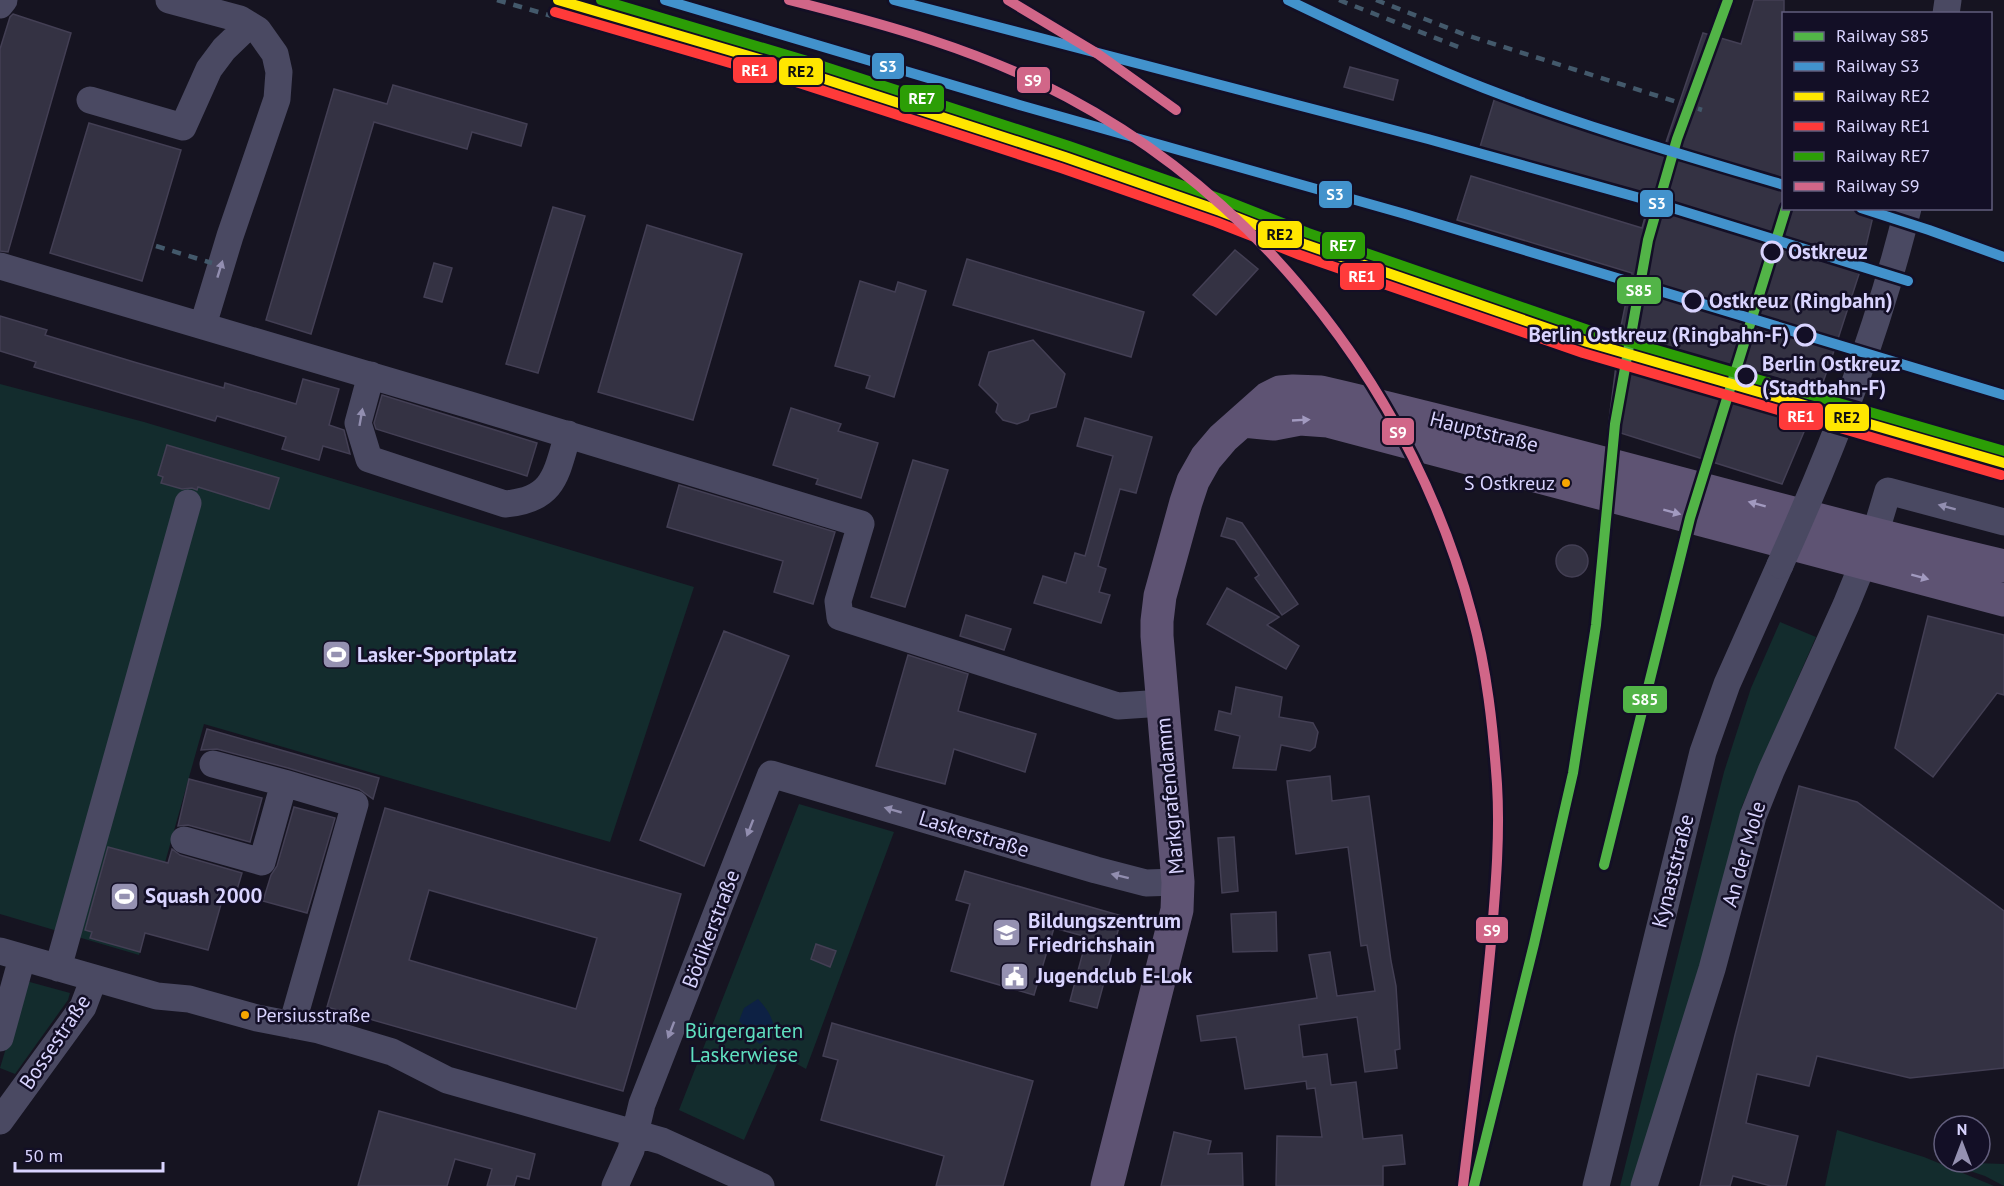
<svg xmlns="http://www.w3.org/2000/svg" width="2004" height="1186" font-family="'PT Sans',sans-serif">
<rect width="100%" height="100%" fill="#161421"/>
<path fill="#132c2d" d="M0,384L144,422L694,587L610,842L204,724L139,955L0,914Z
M1780,622L1816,637L1742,806L1700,970L1634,1186H1620L1724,772L1751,688Z
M799,804L894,832L806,1069L781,1055L744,1140L679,1110Z
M26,981L70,993L68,1000L15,1074L0,1068Z
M1837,1130L1924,1157L1994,1186H1825Z
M1937,1160L1944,1162L2004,1164V1186L1985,1176Z"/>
<path fill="#0d2144" d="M758,999C767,1009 774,1018 774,1032L760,1044L747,1034L744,1026L739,1021L744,1008Z"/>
<path fill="#343243" stroke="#433f54" stroke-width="1.5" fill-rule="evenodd" d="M1754,0H1784V208H1875L1860,271L1835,348L1814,408L1782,484L1608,429L1621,326L1632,273L1457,220L1471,176L1642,228L1651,196L1480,147L1495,97L1567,123L1662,154L1703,33L1741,44Z
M13,14L71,33L8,252L0,251V49L10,17Z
M1350,67L1398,80L1393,100L1344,87Z
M393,85L527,124L521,146L472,132L467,149L374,122L311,334L266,320L334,89L387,104Z
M89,123L181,150L142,281L50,253Z
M553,207L585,216L538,373L506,364Z
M647,225L742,254L693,420L598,392Z
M1235,250L1258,269L1216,315L1193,295Z
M967,259L1144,312L1131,357L953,305Z
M434,263L452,268L442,302L424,297Z
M860,281L895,292L898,282L926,291L894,397L866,388L870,376L835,366Z
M0,316L47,330L45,335L134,362L224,388L225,383L296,404L303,379L339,389L329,425L344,430L350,454L323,446L319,460L282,449L286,437L217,416L215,421L34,367L36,362L0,351Z
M1033,340L1065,374L1056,407L1030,414L1028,420L1017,424L1003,420L996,412L998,404L979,385L989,352Z
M382,395L537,443L527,476L376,429L374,423Z
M791,408L841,424L838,431L878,443L861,498L816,484L818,479L773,465Z
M1085,418L1152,437L1136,493L1120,489L1098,566L1106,569L1099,592L1110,595L1101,623L1034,603L1043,576L1066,583L1075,553L1085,556L1113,456L1077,446Z
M167,445L279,478L269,509L198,487L197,490L192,488L182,489L161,483L163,477L158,475Z
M913,460L948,470L905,607L871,597Z
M679,485L835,532L813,604L774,592L783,561L667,527Z
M1227,518L1242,523L1298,604L1282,615L1255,578L1259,575L1235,540L1221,536Z
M1556 561a16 16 0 1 1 32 0a16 16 0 1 1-32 0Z
M1227,588L1279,617L1267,625L1299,646L1286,669L1207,624Z
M966,615L1011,629L1004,650L960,636Z
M1928,616L2004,635V695L1997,693L1933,777L1895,748Z
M724,631L789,656L704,866L640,840Z
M908,655L968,674L958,711L1036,734L1025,772L954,749L945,784L876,766Z
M1236,687L1282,697L1279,717L1313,723L1318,732L1315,747L1310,751L1281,745L1276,770L1233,768L1240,736L1215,730L1219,711L1231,714Z
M207,729L379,778L373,799L359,789L288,768L217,749L201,750Z
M1330,776L1332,801L1369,796L1391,961L1396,986L1400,1049L1395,1050L1397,1068L1365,1072L1357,1017L1299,1025L1303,1057L1327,1054L1331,1085L1356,1082L1363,1139L1402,1135L1405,1164L1383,1166V1186H1276L1277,1136L1322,1137L1315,1088L1307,1089L1306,1081L1245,1089L1236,1037L1201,1041L1197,1016L1317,998L1309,955L1330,952L1337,996L1375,991L1367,945L1361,946L1348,847L1296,854L1287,781Z
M189,779L262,798L250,842L188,825L178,826Z
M1799,786L1857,802L2004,911V1068L1910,1078L1817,1056L1809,1086L1757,1074L1746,1123L1798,1136L1786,1186H1771L1733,1176L1730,1186H1700L1735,1035Z
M294,807L335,818L307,913L263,901L271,875L277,866Z
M385,808L681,894L623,1091L327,1007ZM429,890L597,938L576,1009L409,960Z
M1234,837L1238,891L1222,893L1218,838Z
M108,847L168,863L172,849L180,855L242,873L236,893L225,890L208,950L145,933L140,952L90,938L92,932L85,930Z
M965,871L1122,916L1097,1008L1070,1001L1087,937L1054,928L1034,995L951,971L970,904L956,900Z
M1276,912L1277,951L1233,952L1231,914Z
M816,944L836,951L830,967L811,959Z
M832,1023L1033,1081L1003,1186H936L944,1156L821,1120L838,1060L823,1056Z
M379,1111L535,1154L529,1179L517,1176L514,1186H487L492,1169L455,1159L447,1186H358Z
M1174,1132L1211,1141L1208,1154L1242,1153L1243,1186H1161Z"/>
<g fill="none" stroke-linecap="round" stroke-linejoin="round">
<path stroke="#4a4962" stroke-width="27" d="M169,0L240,19L258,30L275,54L279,72L277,99L230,236L203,325
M0,5L4,0
M1946,14L1948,0
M90,100L183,127L209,69L224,49L249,25
M0,266L470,405L861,524L838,601L840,617L1118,706L1163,703
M371,375L358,423L369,459L505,504C554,500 556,475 568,434
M213,764L284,783
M184,840L262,862L284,783L355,804L292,1025
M0,951L157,996L189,999L257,1018L319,1030L392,1052L447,1080L662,1141L761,1186
M58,968L188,503
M0,1038L22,958
M0,1121L83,1007L94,978
M615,1186L631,1150L642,1104L771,774L1096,870L1146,883L1178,882
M1596,1186L1703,752L1727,684L1780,565
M1644,1186L1712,969L1753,816L1771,771L1846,605L1875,534L1888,491L2004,522"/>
<path stroke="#5e5373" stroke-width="33" d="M1243,421L1274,424L1300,419L1328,421L2004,600
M1107,1186L1177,910L1178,882L1157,636V621L1160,596L1186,502L1193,481L1206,458L1223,438L1268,398L1280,392L1293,391L1321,392C1550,445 1775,512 2004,566"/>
<path stroke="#43596b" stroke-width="4.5" stroke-dasharray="9 8" stroke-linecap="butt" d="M497,0L820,94L968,139L1218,224L1371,281L1583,354L1918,454L2004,478
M1339,0L1461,48
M1376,0L1466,35L1702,110
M156,246L212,263"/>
<path stroke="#4a4962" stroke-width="27" d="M1780,565C1833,447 1877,335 1908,208"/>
<defs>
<path id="rail-1" d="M1604,865L1690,518L1786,208
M1474,1186L1534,944L1573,773L1596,625L1615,424L1648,240L1677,139L1728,0"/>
<path id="rail-2" d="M665,0L1023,106L1405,214L2004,395
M894,0L1428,139L1640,198L1908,281
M1288,0C1352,31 1417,62 1484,88C1582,126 1683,155 1784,185
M1861,208L1929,230L2004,257"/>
<path id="rail-3" d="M558,0L800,71L1065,157L1220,211L1304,244L1587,342L2004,463"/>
<path id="rail-4" d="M555,12L796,82L1061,168L1216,222L1300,255L1583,353L2001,475"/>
<path id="rail-5" d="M601,0L804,60L1069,146L1224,200L1308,233L1591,331L2004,451"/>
<path id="rail-6" d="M789,0C884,24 980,50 1067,97C1266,203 1415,398 1472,615C1487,670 1493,727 1497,784C1500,833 1496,883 1492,931C1485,1016 1473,1101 1463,1186
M1008,0L1098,54L1176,110"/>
</defs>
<use href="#rail-1" stroke="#130f26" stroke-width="15"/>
<use href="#rail-2" stroke="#130f26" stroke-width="15"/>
<use href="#rail-3" stroke="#130f26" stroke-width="15"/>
<use href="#rail-4" stroke="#130f26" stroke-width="15"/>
<use href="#rail-5" stroke="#130f26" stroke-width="15"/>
<use href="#rail-6" stroke="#130f26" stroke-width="15"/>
<use href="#rail-1" stroke="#52b447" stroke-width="10"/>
<use href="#rail-2" stroke="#4292cc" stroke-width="10"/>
<use href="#rail-3" stroke="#ffe600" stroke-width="10"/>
<use href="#rail-4" stroke="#ff3a3a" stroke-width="10"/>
<use href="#rail-5" stroke="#2c9e06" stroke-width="10"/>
<use href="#rail-6" stroke="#d16688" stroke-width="10"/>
</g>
<defs><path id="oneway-solid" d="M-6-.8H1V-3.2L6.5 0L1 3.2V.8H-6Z" transform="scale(1.5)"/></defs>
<g fill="#928eb0">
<use href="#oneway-solid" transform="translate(220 269) rotate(-73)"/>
<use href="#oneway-solid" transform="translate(361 417) rotate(-80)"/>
<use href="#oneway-solid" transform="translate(1947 507) rotate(-165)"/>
<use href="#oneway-solid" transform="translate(893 810) rotate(-164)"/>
<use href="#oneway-solid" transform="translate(750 828) rotate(111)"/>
<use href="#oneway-solid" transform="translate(1120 876) rotate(-166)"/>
<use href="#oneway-solid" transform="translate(671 1030) rotate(111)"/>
</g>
<g fill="#a29ac0">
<use href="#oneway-solid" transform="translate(1301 420) rotate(-3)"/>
<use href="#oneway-solid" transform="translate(1757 504) rotate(-165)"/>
<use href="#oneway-solid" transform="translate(1672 512) rotate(15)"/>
<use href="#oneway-solid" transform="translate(1920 577) rotate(15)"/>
</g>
<defs>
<symbol id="stadium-square" viewBox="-11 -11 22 22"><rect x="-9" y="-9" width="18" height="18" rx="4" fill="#9591b1" stroke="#130f26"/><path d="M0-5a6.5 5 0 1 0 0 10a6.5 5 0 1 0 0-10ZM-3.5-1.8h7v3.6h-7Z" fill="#fff"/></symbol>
<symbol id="university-square" viewBox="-11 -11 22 22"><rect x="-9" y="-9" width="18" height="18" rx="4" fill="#9591b1" stroke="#130f26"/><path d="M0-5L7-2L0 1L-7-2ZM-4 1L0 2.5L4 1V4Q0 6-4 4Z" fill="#fff"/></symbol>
<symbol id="civic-square" viewBox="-11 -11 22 22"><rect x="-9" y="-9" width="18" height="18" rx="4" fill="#9591b1" stroke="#130f26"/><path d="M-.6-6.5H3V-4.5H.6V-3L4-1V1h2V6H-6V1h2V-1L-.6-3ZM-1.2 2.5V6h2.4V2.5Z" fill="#fff"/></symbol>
</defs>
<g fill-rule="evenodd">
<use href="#stadium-square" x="320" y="638" width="33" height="33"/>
<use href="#stadium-square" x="108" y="880" width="33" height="33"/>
<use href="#university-square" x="990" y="916" width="33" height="33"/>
<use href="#civic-square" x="998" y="960" width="33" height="33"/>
</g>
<g fill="#130f26" stroke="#d9d4ff" stroke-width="3">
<circle cx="1772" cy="252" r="10"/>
<circle cx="1693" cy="301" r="10"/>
<circle cx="1805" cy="335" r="10"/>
<circle cx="1746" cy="376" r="10"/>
</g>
<g fill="#f7a600" stroke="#130f26" stroke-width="2">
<circle cx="1566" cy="483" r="5"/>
<circle cx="245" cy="1015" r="5"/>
</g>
<g text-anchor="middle" stroke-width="5" stroke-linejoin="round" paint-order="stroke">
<g font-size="20" fill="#d9d4ff" stroke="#130f26" text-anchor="end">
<text x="1555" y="490">S Ostkreuz</text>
<text x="256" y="1022" text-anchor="start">Persiusstraße</text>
</g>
<g font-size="21" font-weight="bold" fill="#d9d4ff" stroke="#130f26" text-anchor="start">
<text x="1788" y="259">Ostkreuz</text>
<text x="1709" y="308">Ostkreuz (Ringbahn)</text>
<text x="1789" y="342" text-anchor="end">Berlin Ostkreuz (Ringbahn-F)</text>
<text x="1762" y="371">Berlin Ostkreuz<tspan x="1762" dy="24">(Stadtbahn-F)</tspan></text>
</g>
<g font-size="21" fill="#d9d4ff" stroke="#130f26">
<text transform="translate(1484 432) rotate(14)" y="7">Hauptstraße</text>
<text transform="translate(1170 796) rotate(-95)" y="7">Markgrafendamm</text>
<text transform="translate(974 834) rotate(17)" y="7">Laskerstraße</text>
<text transform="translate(1744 854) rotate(-74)" y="7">An der Mole</text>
<text transform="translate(1673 871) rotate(-76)" y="7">Kynaststraße</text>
<text transform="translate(711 929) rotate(-69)" y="7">Bödikerstraße</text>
<text transform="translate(55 1042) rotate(-56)" y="7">Bossestraße</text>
</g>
<g font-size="21" font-weight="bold" fill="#d9d4ff" stroke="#130f26" text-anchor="start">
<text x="357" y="662">Lasker-Sportplatz</text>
<text x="145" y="903">Squash 2000</text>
<text x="1028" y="928">Bildungszentrum<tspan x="1028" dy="24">Friedrichshain</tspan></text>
<text x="1036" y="983">Jugendclub E-Lok</text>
</g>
<g font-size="21" fill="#5fe0c0" stroke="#130f26">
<text x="744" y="1038">Bürgergarten<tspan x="744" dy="24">Laskerwiese</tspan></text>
</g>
</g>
<g stroke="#130f26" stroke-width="2">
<rect x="871" y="52" width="34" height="28" rx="6" fill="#4292cc"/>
<rect x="732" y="56" width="46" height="28" rx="6" fill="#ff3a3a"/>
<rect x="778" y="57" width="46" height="29" rx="6" fill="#ffe600"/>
<rect x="1016" y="66" width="35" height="28" rx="6" fill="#d16688"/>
<rect x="899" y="84" width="46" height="29" rx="6" fill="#2c9e06"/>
<rect x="1318" y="180" width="35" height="29" rx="6" fill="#4292cc"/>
<rect x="1639" y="189" width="35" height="29" rx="6" fill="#4292cc"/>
<rect x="1257" y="220" width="46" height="29" rx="6" fill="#ffe600"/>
<rect x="1321" y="231" width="45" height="29" rx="6" fill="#2c9e06"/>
<rect x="1339" y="262" width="46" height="29" rx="6" fill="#ff3a3a"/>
<rect x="1616" y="276" width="46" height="29" rx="6" fill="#52b447"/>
<rect x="1778" y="402" width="46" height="29" rx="6" fill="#ff3a3a"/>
<rect x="1824" y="403" width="46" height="29" rx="6" fill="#ffe600"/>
<rect x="1381" y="417" width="34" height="29" rx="6" fill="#d16688"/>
<rect x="1622" y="685" width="46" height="29" rx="6" fill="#52b447"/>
<rect x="1475" y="916" width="34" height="28" rx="6" fill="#d16688"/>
</g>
<g font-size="16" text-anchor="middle" font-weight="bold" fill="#fff">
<text x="888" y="72">S3</text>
<text x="755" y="76">RE1</text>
<text x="1033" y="86">S9</text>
<text x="922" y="104">RE7</text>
<text x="1335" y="200">S3</text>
<text x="1657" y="209">S3</text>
<text x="1343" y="251">RE7</text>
<text x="1362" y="282">RE1</text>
<text x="1639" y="296">S85</text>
<text x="1801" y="422">RE1</text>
<text x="1398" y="438">S9</text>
<text x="1645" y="705">S85</text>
<text x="1492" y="936">S9</text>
</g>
<g font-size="16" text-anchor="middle" font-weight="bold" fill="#111">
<text x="801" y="77">RE2</text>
<text x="1280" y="240">RE2</text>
<text x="1847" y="423">RE2</text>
</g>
<rect x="1782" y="12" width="210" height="198" fill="#130f26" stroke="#625e7d" stroke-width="1.5"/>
<rect x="1794" y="32" width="30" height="9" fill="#52b447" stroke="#625e7d" stroke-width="1.5"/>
<text x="1836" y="42" font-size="18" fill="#d9d4ff">Railway S85</text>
<rect x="1794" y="62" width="30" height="9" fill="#4292cc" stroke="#625e7d" stroke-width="1.5"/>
<text x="1836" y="72" font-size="18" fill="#d9d4ff">Railway S3</text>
<rect x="1794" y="92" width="30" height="9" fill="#ffe600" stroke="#625e7d" stroke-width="1.5"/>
<text x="1836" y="102" font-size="18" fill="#d9d4ff">Railway RE2</text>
<rect x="1794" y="122" width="30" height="9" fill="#ff3a3a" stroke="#625e7d" stroke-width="1.5"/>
<text x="1836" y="132" font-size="18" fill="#d9d4ff">Railway RE1</text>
<rect x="1794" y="152" width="30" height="9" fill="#2c9e06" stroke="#625e7d" stroke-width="1.5"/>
<text x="1836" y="162" font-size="18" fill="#d9d4ff">Railway RE7</text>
<rect x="1794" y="182" width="30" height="9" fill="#d16688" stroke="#625e7d" stroke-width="1.5"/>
<text x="1836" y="192" font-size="18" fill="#d9d4ff">Railway S9</text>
<g transform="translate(1962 1144)"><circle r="28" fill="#130f26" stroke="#625e7d" stroke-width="1.5"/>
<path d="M0-4.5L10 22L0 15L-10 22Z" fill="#9591b1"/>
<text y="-9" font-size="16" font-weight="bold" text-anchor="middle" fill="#d9d4ff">N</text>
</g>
<path d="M15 1162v9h148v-9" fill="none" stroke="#d9d4ff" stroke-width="3"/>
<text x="24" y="1162" font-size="18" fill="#d9d4ff" stroke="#130f26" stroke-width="4.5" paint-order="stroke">50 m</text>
</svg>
